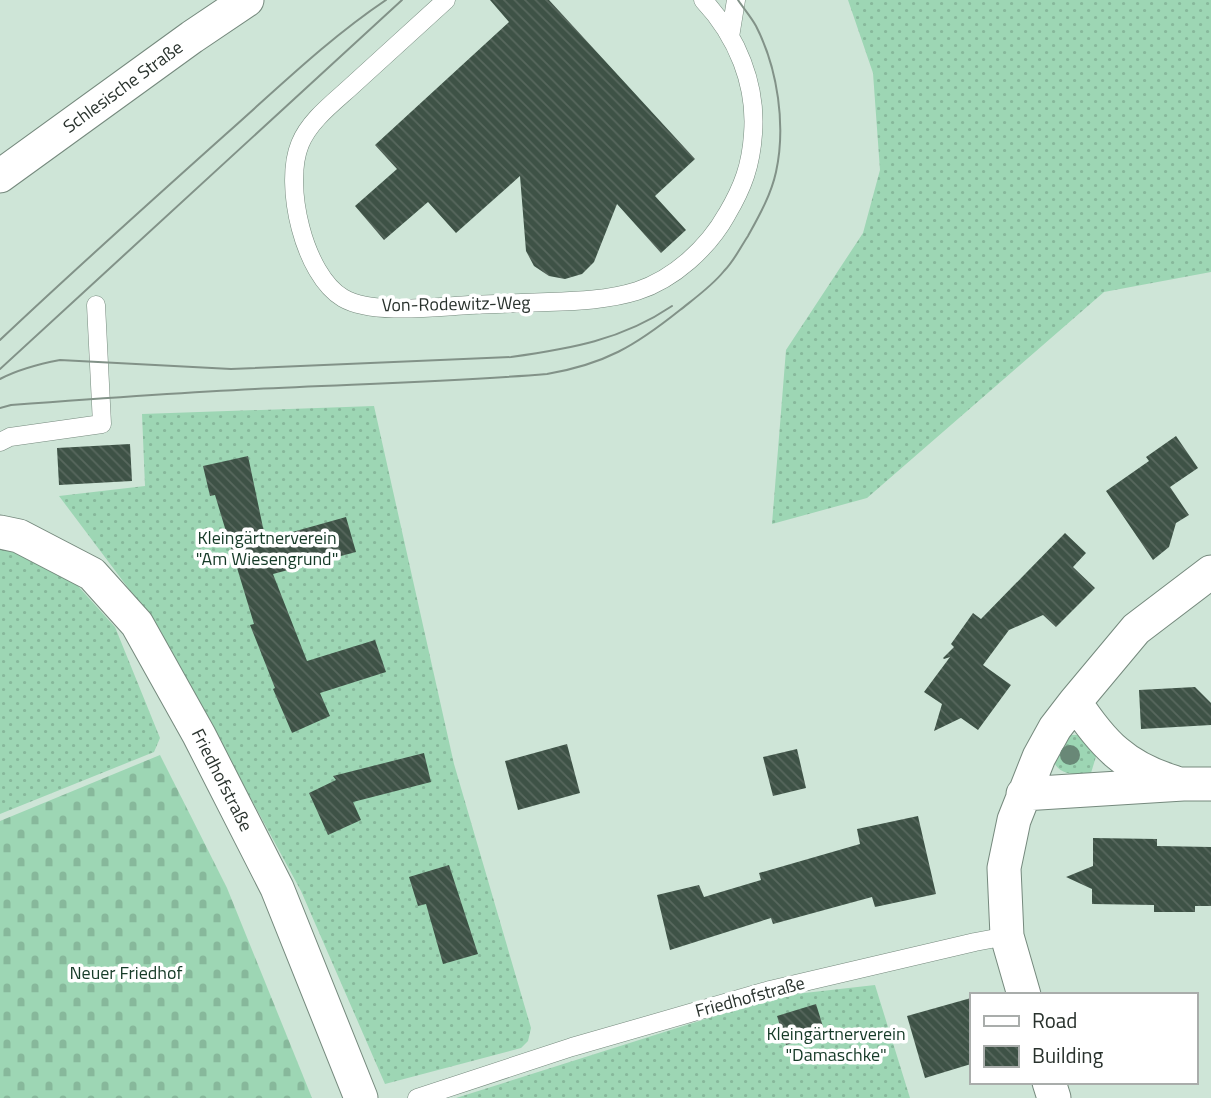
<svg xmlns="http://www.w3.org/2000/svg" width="1211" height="1098" font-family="'Titillium Web',sans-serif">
<defs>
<pattern id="grass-dots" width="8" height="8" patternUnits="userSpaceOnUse" patternTransform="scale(1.75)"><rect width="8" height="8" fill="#9dd6b4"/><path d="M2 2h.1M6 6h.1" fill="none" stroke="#87b89b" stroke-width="1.8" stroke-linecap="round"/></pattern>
<pattern id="cemetery-stones" width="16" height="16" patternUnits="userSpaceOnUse" patternTransform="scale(1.75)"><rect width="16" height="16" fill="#9dd6b4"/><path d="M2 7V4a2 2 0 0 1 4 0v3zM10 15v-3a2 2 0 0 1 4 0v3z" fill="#87b89b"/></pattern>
<pattern id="building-back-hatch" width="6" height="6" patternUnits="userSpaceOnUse" patternTransform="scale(1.75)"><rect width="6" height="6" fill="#3e5246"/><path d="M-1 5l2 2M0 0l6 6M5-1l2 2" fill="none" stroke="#58685e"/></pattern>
</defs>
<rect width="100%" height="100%" fill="#cee5d7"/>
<path fill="url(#grass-dots)" d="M848,0H1211V272L1104,292L867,498L772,524L786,350L863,233L880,170L873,73Z
M374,406L454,764L531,1028L528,1041L521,1048L385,1084L301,891L159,629L59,496L145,486L142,414Z
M0,548H17L68,575L115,627L160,738L154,752L0,814Z
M1064,735H1079L1098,750L1091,773C1072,775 1058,776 1051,756Z
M875,985L910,1098H456L778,996Z"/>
<path fill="url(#cemetery-stones)" d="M160,755L227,888L312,1098H0V821Z"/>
<path fill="url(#building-back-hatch)" d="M490,0H549L695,159L655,196L686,230L661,253L617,204L594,262L582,274L565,279L549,276L534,266L526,251L520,176L456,233L428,202L384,240L355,206L397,169L375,145L509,22Z
M1176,436L1198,468L1170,487L1189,515L1176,523L1169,547L1153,560L1106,491L1149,461L1146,457Z
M130,444L132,481L59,485L57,448Z
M248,456L265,537L270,536L271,538L346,517L356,552L273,574L307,661L375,640L386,672L320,693L330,716L292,733L273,689L275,688L250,625L254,624L215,495L210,496L203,466Z
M1065,533L1086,553L1073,567L1095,588L1056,627L1043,615L1009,630L983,665L1011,685L978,730L961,718L934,731L942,704L924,692L950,657L944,659L943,658L954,647L951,644L973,613L981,619Z
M1195,687L1211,703V725L1141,729L1139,690Z
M567,744L580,793L518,810L505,761Z
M797,749L806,788L773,796L763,757Z
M424,753L431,782L353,802L361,820L328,835L309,793L336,780L333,776Z
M918,816L936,894L875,907L872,897L773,924L771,918L670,950L657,895L699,885L704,897L761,880L759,873L860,844L857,829Z
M1093,838L1157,839V846L1211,847V906H1195V912H1154V905L1092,904V889L1066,877L1093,866Z
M449,865L478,954L443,964L426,904L418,906L409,877Z
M971,998V1064L925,1078L907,1016Z
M816,1004L825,1033L786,1045L777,1016Z"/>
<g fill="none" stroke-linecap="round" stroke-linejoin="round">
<defs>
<path id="lane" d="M446,0C416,27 386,55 356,82C337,100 310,119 300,144C283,185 304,275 343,298C372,315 435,307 469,305C495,304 521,303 548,302C578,301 608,300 637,291C674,279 708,248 727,214C743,187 751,165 753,134C757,85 737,36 703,0
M730,37L736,0
M0,442L10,437L102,424L96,305
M417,1098L572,1047L770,990L975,942L1007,936"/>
<path id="street" d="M0,176L192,37L247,0
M0,532L19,536L92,574L137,624L199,735L277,888L361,1098
M1075,702C1102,743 1125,768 1174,782
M1023,794L1183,784H1211
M1024,995L1007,936L1004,868L1014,820L1039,757L1055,728L1075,702L1136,629L1211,572
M1049,1082L1054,1098"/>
</defs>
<use href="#lane" stroke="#75897d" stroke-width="19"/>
<use href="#street" stroke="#75897d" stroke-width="35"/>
<use href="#lane" stroke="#fff" stroke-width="18"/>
<use href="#street" stroke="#fff" stroke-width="33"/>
<path stroke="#829288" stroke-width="2" d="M0,340C74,270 150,202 226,134C278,88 328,39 386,0
M0,369L402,0
M0,379C19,369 39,364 60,360L231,369L511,357C569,349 622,340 672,306
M0,408L11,405C92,399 174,393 255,389C353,384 450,382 547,374C605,364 635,346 680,310C695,298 712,286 724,271C734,261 740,248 748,236C759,216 771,195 776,172C786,126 778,69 756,26C751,17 744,9 738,0"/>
</g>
<circle fill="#698877" cx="1070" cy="755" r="10"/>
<g text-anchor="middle" stroke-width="7" stroke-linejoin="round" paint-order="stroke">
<g font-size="18" fill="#29322d" stroke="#fff">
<text transform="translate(123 87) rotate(-36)" y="6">Schlesische Straße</text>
<text transform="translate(456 304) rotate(-1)" y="6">Von-Rodewitz-Weg</text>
<text transform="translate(222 780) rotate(63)" y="6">Friedhofstraße</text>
<text transform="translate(750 997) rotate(-15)" y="6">Friedhofstraße</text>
</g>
<g font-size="18" fill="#163b28" stroke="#fff">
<text x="267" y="544">Kleingärtnerverein<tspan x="267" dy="21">"Am Wiesengrund"</tspan></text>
<text x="126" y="979">Neuer Friedhof</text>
<text x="836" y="1040">Kleingärtnerverein<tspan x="836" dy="21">"Damaschke"</tspan></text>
</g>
</g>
<rect x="970" y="993" width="228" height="91" fill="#ffffff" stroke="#a9adab" stroke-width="2"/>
<rect x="984" y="1016" width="35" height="10" fill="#ffffff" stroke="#a9adab" stroke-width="2"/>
<text x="1032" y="1028" font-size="21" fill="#29322d">Road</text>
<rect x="984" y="1046" width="35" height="21" fill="url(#building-back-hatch)" stroke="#a9adab" stroke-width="2"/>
<text x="1032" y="1063" font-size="21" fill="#29322d">Building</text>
</svg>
